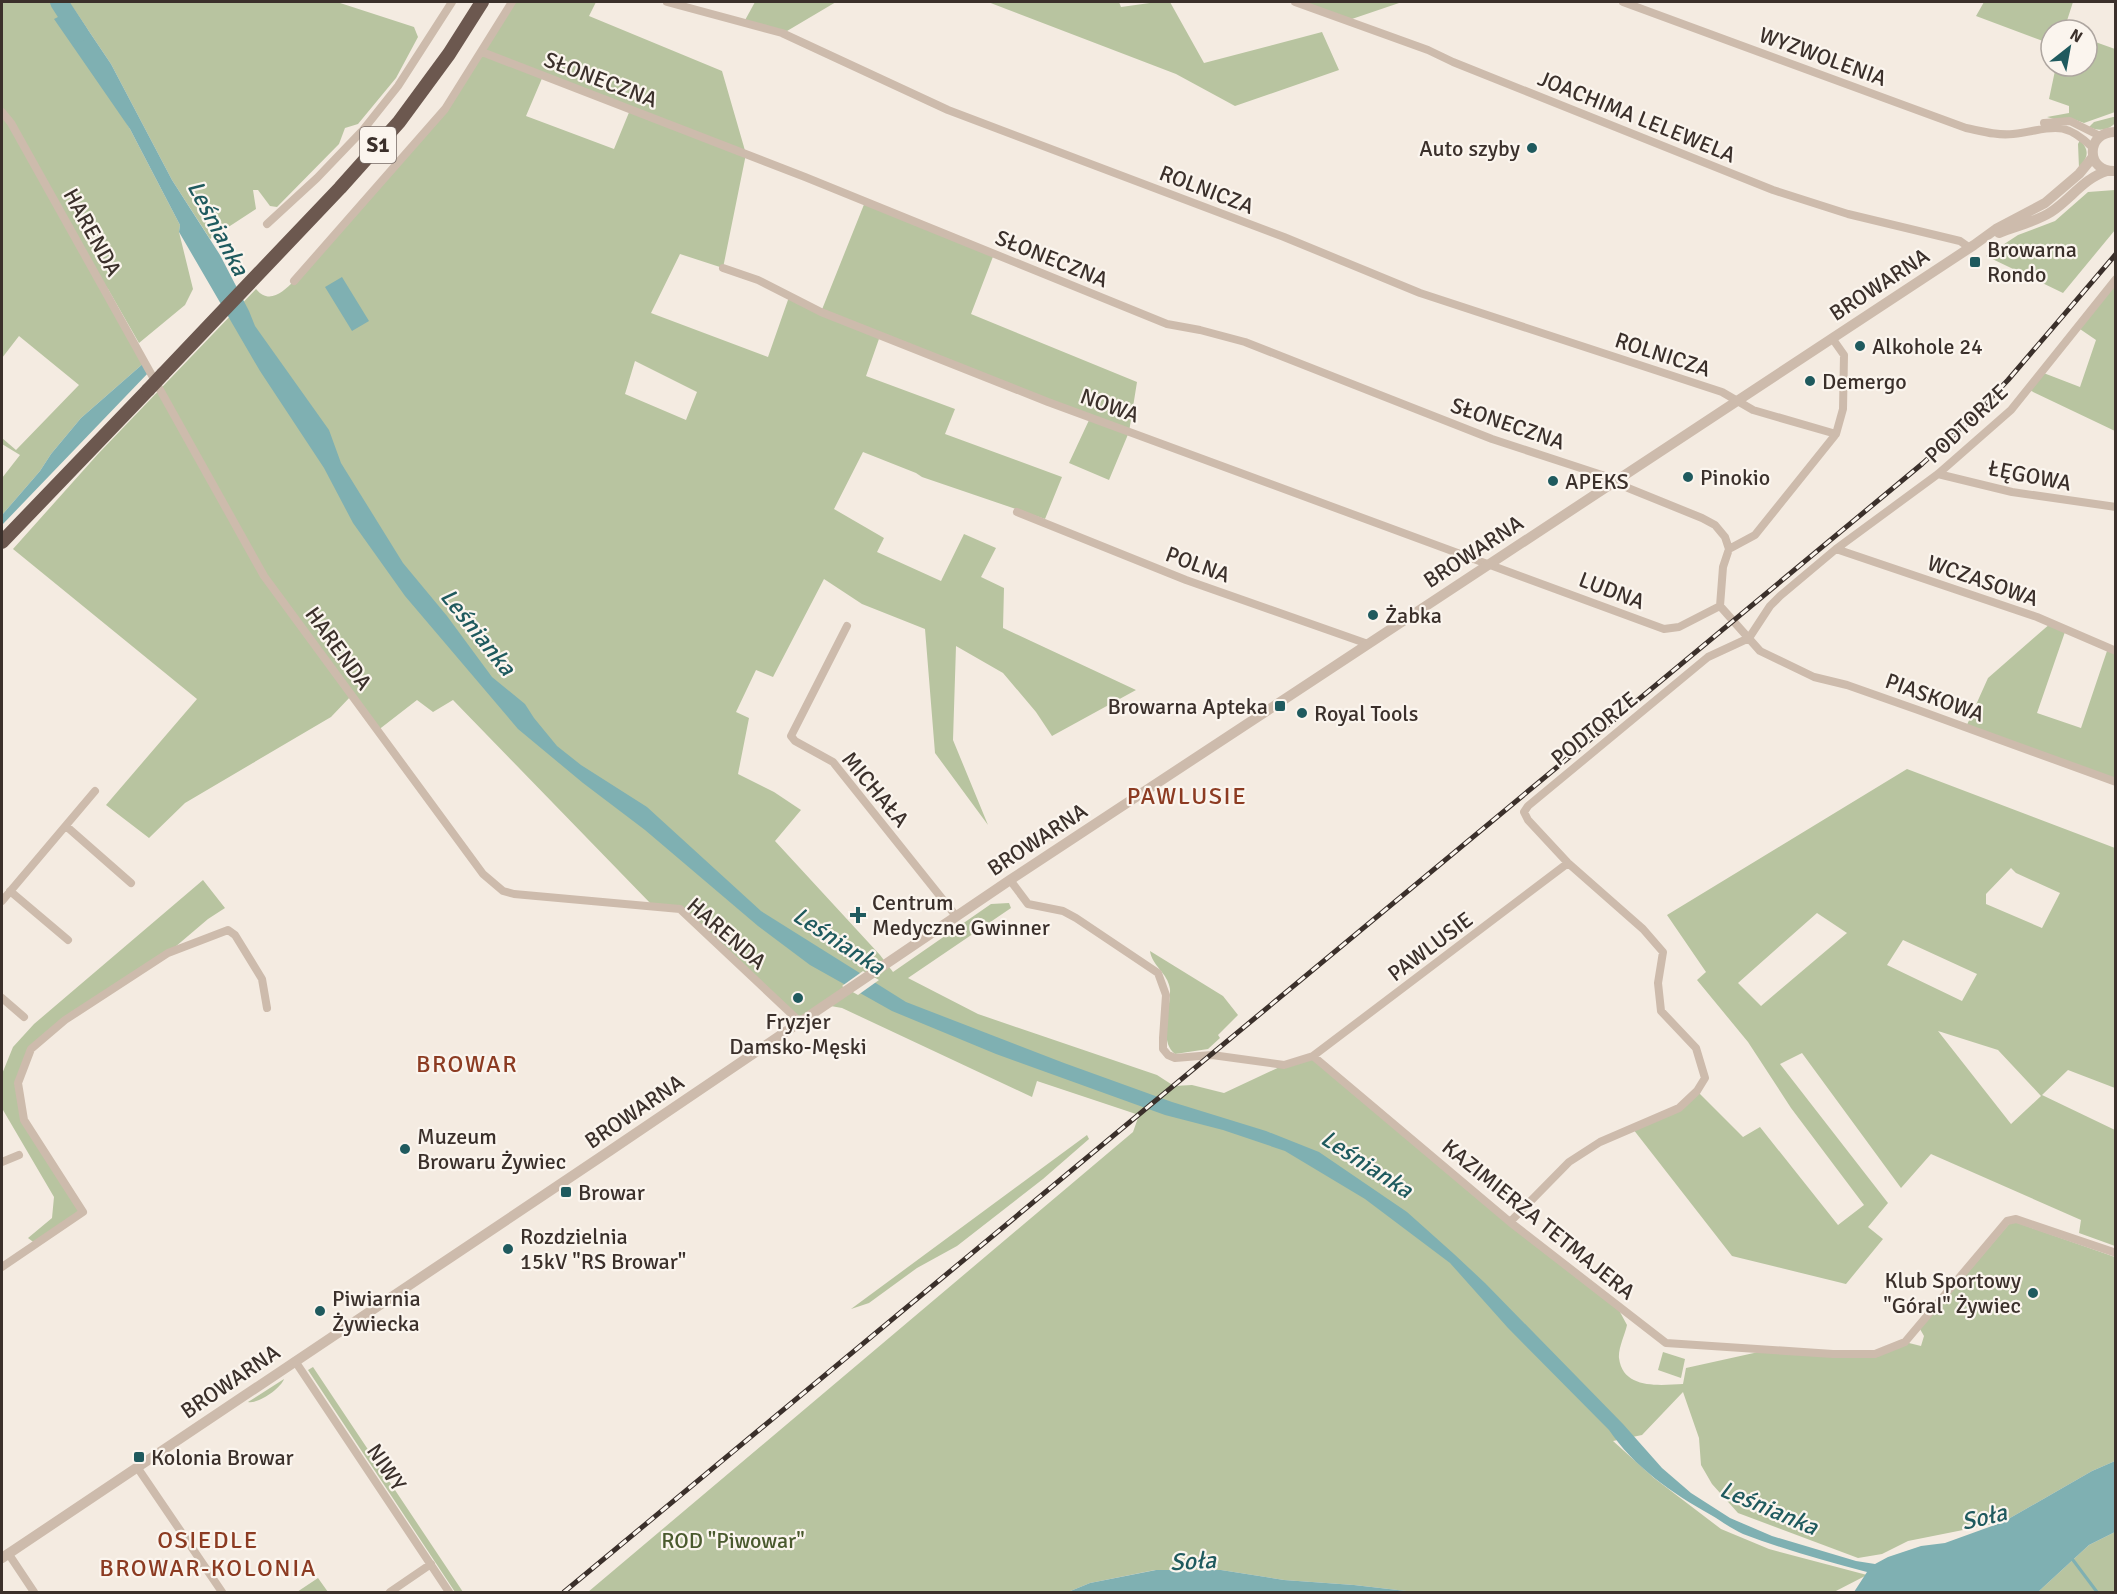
<svg xmlns="http://www.w3.org/2000/svg" width="2117" height="1594" font-family="Signika,sans-serif">
<rect width="100%" height="100%" fill="#f4ebe1"/>
<path fill="#b8c4a0" fill-rule="evenodd" d="M2,2H337L414,27L418,37L396,78L358,124L345,128L339,144L277,207L270,206L258,190H253L256,209L210,239L172,180L111,64L74,9L62,15L130,129L180,225L179,232L193,289L185,305L139,343L108,289L98,276L145,362L81,418L51,454L40,471L2,515V478L20,455L2,444V438L16,450L79,385L19,336L2,358Z
M512,2H596L589,16L722,71L746,154L723,268L680,254L651,313L768,357L789,297L821,312L865,202L994,254L971,314L1137,382L1129,432L1109,480L1069,463L1090,418L880,336L866,376L955,409L945,434L1062,477L1045,519L922,477L916,473L863,452L834,509L884,538L877,552L941,581L964,534L996,548L981,577L1004,588L1003,628L1136,690L1052,736L1036,712L1003,673L956,646L953,740L988,825L935,753L925,629L862,604L824,579L773,677L756,670L736,712L749,718L738,774L774,792L801,810L775,841L880,955L893,972L991,904L1009,903L1011,908L908,978L978,1014L1157,1075L1174,1086L1192,1085L1224,1093L1284,1065L1313,1056L1510,1222L1614,1301L1627,1325C1625,1334 1618,1349 1619,1358C1623,1390 1660,1385 1683,1384L1686,1368L1772,1349L1875,1354L1905,1342L1921,1346L1924,1336L1920,1329L2009,1224L2015,1222L2115,1257V1461L2092,1471L2003,1522L1908,1541L1882,1554L1858,1558L1738,1513L1712,1484L1701,1465L1699,1438L1683,1392L1642,1435L1613,1441L1654,1478L1721,1529L1769,1549L1867,1575L1834,1592H1415L1354,1585L1284,1580L1221,1570H1155L1090,1583L1068,1592H588L1133,1132L1139,1115L1037,1081L1032,1097L842,1008L825,1005L800,1022L680,909L652,905L453,700L433,712L417,700L377,731L351,696L331,717L185,803L149,838L106,805L197,699L13,549L98,454L256,289C269,305 283,292 294,281L445,109ZM543,76L630,110L614,149L526,116ZM635,361L697,392L686,420L625,394Z
M755,2H836L787,31L744,22Z
M988,2H1119L1121,7L1157,2H1170L1204,63L1322,32L1339,70L1235,106L1176,74Z
M1295,2H1402L1346,21Z
M1984,2H2073L2064,30H2051V44L1976,16Z
M2087,39L2115,49V112L2084,123L2070,118L2054,119L2047,117L2069,113V106L2049,99L2056,66H2087Z
M2113,117H2115V123C2108,131 2098,131 2089,127L2094,122Z
M2080,140C2090,151 2088,157 2079,168L2078,144Z
M2115,190V230L2063,293L1986,256L2018,235L2055,221L2088,192Z
M2115,283V431L2027,389L2041,372L2080,387L2096,340L2077,327Z
M2051,623L2066,629L2037,713L2081,728L2108,648L2115,651V782L1966,727L1988,678Z
M1907,769L2115,848V1088L2068,1070L2042,1095L2115,1130V1246L2079,1233L2081,1220L1931,1154L1901,1188L1802,1053L1780,1064L1888,1203L1868,1227L1883,1239L1846,1284L1732,1256L1633,1129L1679,1108L1697,1091L1743,1137L1760,1127L1838,1225L1864,1205L1791,1108L1748,1042L1697,980L1706,972L1667,915ZM2011,868L2016,873L2060,893L2042,928L1986,904V894ZM1817,913L1847,933L1761,1006L1738,983ZM1903,940L1977,974L1962,1001L1887,965ZM1938,1031L1998,1050L2041,1096L2011,1124Z
M203,880L225,908L208,919L168,953L65,1020L31,1049L18,1083L24,1119L83,1212L36,1244L28,1238L52,1218L54,1197L3,1110L2,1074L13,1047L34,1024Z
M1150,951L1223,996L1238,1015L1218,1035L1220,1038L1208,1049L1175,1054C1158,1041 1171,1008 1170,989C1168,973 1152,966 1150,951Z
M1087,1135L1089,1139L1043,1179L957,1246L917,1268L869,1303L851,1309Z
M1663,1352L1685,1359L1681,1378L1658,1370Z
M313,1367L463,1592H455L308,1370Z
M284,1379C281,1388 259,1404 248,1402Z
M2115,1532V1592H2038L2089,1545Z
M318,1578L328,1592H297Z"/>
<path fill="#7fb0b2" d="M74,9L111,64L172,180L220,255L249,311L255,326L329,430L341,463L403,563L447,616L492,677L525,704L534,718L557,746L581,765L647,807L761,911L906,1002L1064,1063L1172,1102L1266,1131L1319,1152L1407,1212L1454,1254L1485,1283L1623,1424L1662,1468L1691,1493L1730,1518L1772,1536L1856,1561L1875,1564L1888,1557L1921,1546L1945,1543L2003,1522L2092,1471L2115,1461V1532L2089,1545L2038,1592H1854L1867,1572C1825,1561 1783,1549 1743,1534C1732,1529 1721,1521 1711,1515C1672,1493 1634,1467 1609,1430L1508,1328L1450,1263L1365,1199L1285,1151L1223,1130L1165,1115L996,1054L892,1011L810,965L758,926L645,830L583,783L518,729L405,596L353,523L324,468L260,371L179,232L180,225L130,129L54,19Z
M342,277L369,321L352,331L325,287Z
M145,362L150,371L2,525V515L40,471L51,454L81,418Z
M1156,1570H1221L1284,1580L1354,1585L1415,1592H1068L1090,1583Z"/>
<path fill="#f4ebe1" d="M863,971L879,980L858,995L842,986Z"/>
<g fill="none" stroke-linecap="round" stroke-linejoin="round">
<path stroke="#7fb0b2" stroke-width="3" d="M2073,1560L2097,1592"/>
<path stroke="#7fb0b2" stroke-width="18" d="M59,2L79,33"/>
<path stroke="#cdbbac" stroke-width="8" d="M667,2L782,33L948,110L1284,237L1420,293L1722,392L1753,410L1836,434
M1295,2L1428,50L1453,62L1773,190L1848,214L1960,241L1970,248
M1623,2L1966,128C1981,131 1997,136 2013,134C2050,130 2061,117 2093,148
M482,52L805,177L1167,324L1200,330L1245,342L1492,439L1605,476L1628,488L1702,518L1715,525L1725,537L1729,549
M2,112L11,123L264,576L483,874L503,891L514,894L680,909L800,1022
M2044,123L2070,121L2100,136
M267,224L317,178L363,130L398,86L452,2
M723,268L758,280L821,312L1048,402L1664,629L1679,627L1720,606
M294,281L445,109L512,2
M1832,338L1844,355L1843,409L1836,434L1755,535L1729,549L1723,567L1720,606L1760,651L1814,677L1847,685L1918,710L2116,782
M1938,474L2012,492L2116,507
M1017,512L1186,580L1368,644
M1836,549L2037,617L2116,651
M847,626L791,736L795,741L833,762L956,916
M66,826L131,883
M1010,880L1028,904L1063,911L1076,918L1158,973L1166,995L1163,1038V1049L1168,1055L1175,1058L1212,1055L1284,1065L1313,1056L1510,1222L1666,1343L1833,1354H1875L1905,1342L2007,1221L2016,1219L2116,1253
M10,891L68,940
M2,901L95,791
M2,998L24,1017
M1313,1056L1568,863
M2,1162L19,1155
M1510,1222L1569,1162L1600,1142L1679,1108L1697,1091L1705,1078L1696,1048L1661,1011L1658,983L1663,952L1643,929L1568,863L1528,820L1524,812L1528,806L1708,657L1749,638L1770,606L1780,596L1836,549L1938,474L2011,410L2116,279
M2,1267L83,1212L24,1120L18,1083L31,1049L65,1020L168,953L228,930L235,935L262,979L267,1008
M295,1361L449,1592
M137,1467L222,1592
M8,1553L34,1592
M390,1592L431,1564"/>
<path stroke="#cdbbac" stroke-width="10" d="M2116,132C2085,131 2085,173 2116,171
M1999,233C2017,226 2035,222 2051,212C2071,199 2084,178 2107,171
M2,1558L611,1150L1010,880L1974,245L1996,229L2045,203L2079,174L2093,157"/>
<path stroke="#6c584f" stroke-width="14" d="M163,374L340,188L399,122L449,54L482,2
M2,542L148,390"/>
<defs>
<path id="rail" d="M564,1592L1922,464L1968,422L2008,380L2116,254"/>
</defs>
<use href="#rail" stroke="#3b302b" stroke-width="5"/>
<use href="#rail" stroke="#fbf5ee" stroke-width="3" stroke-dasharray="9" stroke-linecap="butt"/>
<path stroke="#6c584f" stroke-width="14" d="M148,390L163,374"/>
</g>
<g fill="#1f5a5e" stroke="#fbf5ee" stroke-width="2">
<circle cx="1532" cy="148" r="6"/>
<rect x="1969" y="256" width="12" height="12" rx="3"/>
<circle cx="1860" cy="346" r="6"/>
<circle cx="1810" cy="381" r="6"/>
<circle cx="1688" cy="477" r="6"/>
<circle cx="1553" cy="481" r="6"/>
<circle cx="1373" cy="615" r="6"/>
<rect x="1274" y="700" width="12" height="12" rx="3"/>
<circle cx="1302" cy="713" r="6"/>
<path d="M855 906h6v6h6v6h-6v6h-6v-6h-6v-6h6z"/>
<circle cx="798" cy="998" r="6"/>
<circle cx="405" cy="1149" r="6"/>
<rect x="560" y="1186" width="12" height="12" rx="3"/>
<circle cx="508" cy="1249" r="6"/>
<circle cx="2033" cy="1293" r="6"/>
<circle cx="320" cy="1311" r="6"/>
<rect x="133" y="1451" width="12" height="12" rx="3"/>
</g>
<g text-anchor="middle" stroke-width="4.5" stroke-linejoin="round" paint-order="stroke">
<rect fill="#fbf5ee" stroke="#756b66" stroke-width="1.5" x="360" y="127" width="36" height="36" rx="4.5"/>
<g font-size="21" font-weight="bold" fill="#3b302b">
<text x="378" y="152">S1</text>
</g>
<g font-size="22" fill="#3b302b" stroke="#fbf5ee">
<text transform="translate(1823 56) rotate(20)" y="8">WYZWOLENIA</text>
<text transform="translate(601 79) rotate(21)" y="8">SŁONECZNA</text>
<text transform="translate(1637 116) rotate(22)" y="8">JOACHIMA LELEWELA</text>
<text transform="translate(1207 189) rotate(21)" y="8">ROLNICZA</text>
<text transform="translate(93 232) rotate(61)" y="8">HARENDA</text>
<text transform="translate(1052 258) rotate(22)" y="8">SŁONECZNA</text>
<text transform="translate(1879 284) rotate(-33)" y="8">BROWARNA</text>
<text transform="translate(1663 354) rotate(18)" y="8">ROLNICZA</text>
<text transform="translate(1110 405) rotate(20)" y="8">NOWA</text>
<text transform="translate(1508 423) rotate(19)" y="8">SŁONECZNA</text>
<text transform="translate(1966 423) rotate(-43)" y="8">PODTORZE</text>
<text transform="translate(2030 475) rotate(11)" y="8">ŁĘGOWA</text>
<text transform="translate(1473 551) rotate(-33)" y="8">BROWARNA</text>
<text transform="translate(1198 564) rotate(20)" y="8">POLNA</text>
<text transform="translate(1983 580) rotate(19)" y="8">WCZASOWA</text>
<text transform="translate(1612 590) rotate(21)" y="8">LUDNA</text>
<text transform="translate(339 648) rotate(54)" y="8">HARENDA</text>
<text transform="translate(1935 697) rotate(20)" y="8">PIASKOWA</text>
<text transform="translate(1594 728) rotate(-39)" y="8">PODTORZE</text>
<text transform="translate(876 789) rotate(50)" y="8">MICHAŁA</text>
<text transform="translate(1037 839) rotate(-33)" y="8">BROWARNA</text>
<text transform="translate(727 933) rotate(41)" y="8">HARENDA</text>
<text transform="translate(1430 946) rotate(-37)" y="8">PAWLUSIE</text>
<text transform="translate(634 1111) rotate(-34)" y="8">BROWARNA</text>
<text transform="translate(1539 1219) rotate(39)" y="8">KAZIMIERZA TETMAJERA</text>
<text transform="translate(230 1381) rotate(-34)" y="8">BROWARNA</text>
<text transform="translate(387 1467) rotate(56)" y="8">NIWY</text>
</g>
<g font-size="22" fill="#3b302b" stroke="#fbf5ee" text-anchor="start">
<text x="1520" y="156" text-anchor="end">Auto szyby</text>
<text x="1987" y="257">Browarna<tspan x="1987" dy="25">Rondo</tspan></text>
<text x="1872" y="354">Alkohole 24</text>
<text x="1822" y="389">Demergo</text>
<text x="1700" y="485">Pinokio</text>
<text x="1565" y="489">APEKS</text>
<text x="1385" y="623">Żabka</text>
<text x="1268" y="714" text-anchor="end">Browarna Apteka</text>
<text x="1314" y="721">Royal Tools</text>
<text x="872" y="910">Centrum<tspan x="872" dy="25">Medyczne Gwinner</tspan></text>
<text x="798" y="1029" text-anchor="middle">Fryzjer<tspan x="798" dy="25">Damsko-Męski</tspan></text>
<text x="417" y="1144">Muzeum<tspan x="417" dy="25">Browaru Żywiec</tspan></text>
<text x="578" y="1200">Browar</text>
<text x="520" y="1244">Rozdzielnia<tspan x="520" dy="25">15kV "RS Browar"</tspan></text>
<text x="2021" y="1288" text-anchor="end">Klub Sportowy<tspan x="2021" dy="25">"Góral" Żywiec</tspan></text>
<text x="332" y="1306">Piwiarnia<tspan x="332" dy="25">Żywiecka</tspan></text>
<text x="151" y="1465">Kolonia Browar</text>
</g>
<g font-size="22" fill="#4a5a2e" stroke="#fbf5ee">
<text x="733" y="1548">ROD "Piwowar"</text>
</g>
<g font-size="24" font-style="italic" fill="#1f5a5e" stroke="#fbf5ee">
<text transform="translate(218 228) rotate(62)" y="8">Leśnianka</text>
<text transform="translate(478 632) rotate(51)" y="8">Leśnianka</text>
<text transform="translate(839 941) rotate(33)" y="8">Leśnianka</text>
<text transform="translate(1367 1164) rotate(33)" y="8">Leśnianka</text>
<text transform="translate(1769 1508) rotate(23)" y="8">Leśnianka</text>
<text transform="translate(1984 1517) rotate(-13)" y="8">Soła</text>
<text transform="translate(1193 1561) rotate(-3)" y="8">Soła</text>
</g>
<g font-size="24" letter-spacing="1.5" fill="#8c3b22" stroke="#fbf5ee">
<text x="1187" y="804">PAWLUSIE</text>
<text x="467" y="1072">BROWAR</text>
<text x="208" y="1548">OSIEDLE<tspan x="208" dy="28">BROWAR-KOLONIA</tspan></text>
</g>
</g>
<rect width="2117" height="1594" fill="none" stroke="#3b302b" stroke-width="6"/>
<g transform="translate(2069 48) rotate(31)"><circle r="28" fill="#fbf5ee" stroke="#aea6a0" stroke-width="1.5"/>
<path d="M0-4.5L10 22L0 15L-10 22Z" fill="#1f5a5e"/>
<text y="-9" font-size="16" font-weight="bold" text-anchor="middle" fill="#3b302b">N</text>
</g>
</svg>
